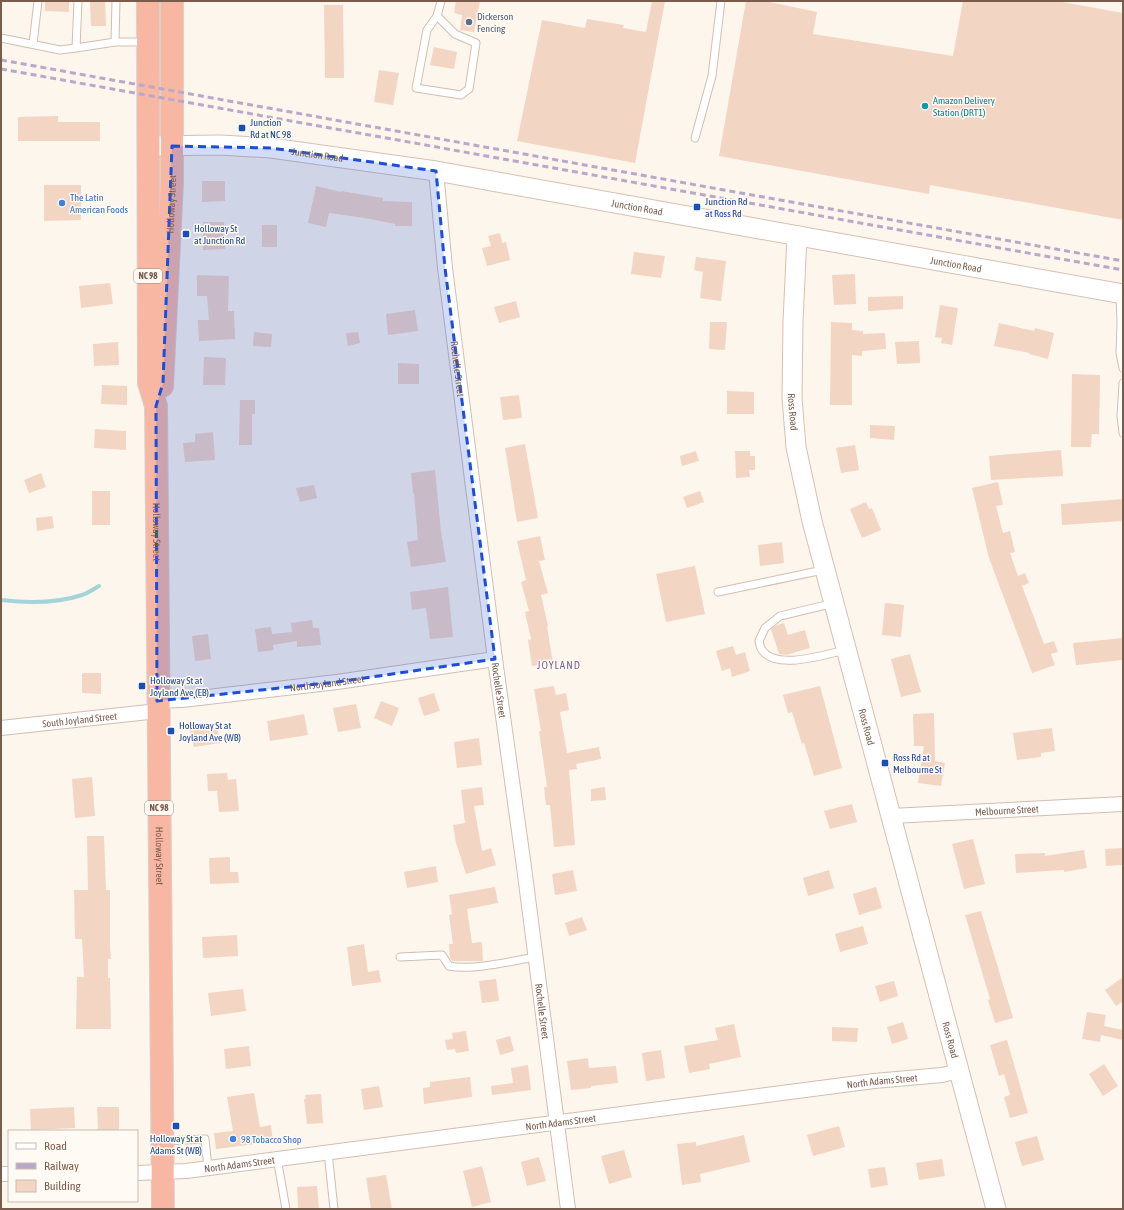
<svg xmlns="http://www.w3.org/2000/svg" width="1124" height="1210" font-family="'Asap Condensed',sans-serif">
<rect width="100%" height="100%" fill="#fdf6ec"/>
<g fill="none" stroke-linecap="round" stroke-linejoin="round">
<path stroke="#a5d3da" stroke-width="4" d="M1,600C26,603 58,603 82,595C88,593 94,589 99,586"/>
</g>
<path fill="#f3d5c3" d="M45,1H69V12L45,11Z
M90,1H105L106,26H91Z
M456,1H480L474,32L460,30L462,15L454,13Z
M652,1H665L635,163L517,141L542,20L585,28L587,19L624,25L623,28L646,32Z
M746,1H765L817,12L813,34L953,56L963,1H1057L1123,13V220L930,185L929,194L719,156Z
M324,5H343L344,78H325Z
M434,47L457,52L454,69L430,65Z
M379,70L399,73L393,105L374,102Z
M58,116V122H100V141H18V117Z
M202,181H225V201L202,202Z
M44,185H81V220L44,221Z
M316,186L341,192V191L383,198V201L412,202V226H395V224L365,218L329,213L326,227L308,223Z
M203,222H224L225,249L203,250Z
M262,225H277V247H262Z
M500,233L502,243L506,242L510,260L487,266L482,248L491,246L488,236Z
M634,252L665,256L661,278L631,274Z
M696,257L726,261L721,301L700,298L703,272L694,270Z
M855,274L856,304L834,305L832,275Z
M197,275L229,276L228,311H234L235,339L199,341L198,320H209L207,296H197Z
M110,283L113,304L81,308L79,286Z
M903,296V309L868,311V297Z
M516,301L520,317L499,323L494,307Z
M940,305L958,308L952,345L941,343L942,338L935,337Z
M415,310L418,331L388,335L386,314Z
M710,322H727L725,350L709,349Z
M831,322L852,323V330L863,331V334L885,333L886,349L862,351V356L852,355V405H830Z
M999,323L1034,331L1035,328L1054,333L1048,359L1029,354L1030,353L994,346Z
M254,332L272,334L271,347L253,346Z
M358,332L360,343L348,346L346,333Z
M919,341L920,363L897,364L895,342Z
M118,342L119,365L94,366L93,344Z
M204,357L226,358L225,385H203Z
M398,363L419,364V384H398Z
M1072,374L1100,375L1099,434H1092L1091,447H1071Z
M102,385L127,386V405L101,404Z
M727,391L754,392V414H727Z
M519,395L522,418L503,420L500,397Z
M240,400H255V414H252V445H239Z
M870,425L895,426L894,440L870,438Z
M95,429L126,431V450L94,448Z
M213,432L215,460L185,462L183,443L195,442V434Z
M525,444L538,518L517,522L505,448Z
M855,445L859,470L841,473L836,448Z
M1061,450L1063,476L991,480L989,456Z
M696,451L699,461L682,466L680,456Z
M735,451H750V456H755V470H749L750,477L736,478Z
M435,470L441,532L446,562L411,567L407,542L418,540L414,493H413L411,473Z
M41,473L46,487L29,493L24,480Z
M998,482L1003,505L996,506L1003,533L1010,531L1015,552L1010,553L1018,576L1025,573L1029,583L1022,586L1044,644L1054,641L1058,652L1051,654L1055,665L1032,673L989,558L972,488Z
M314,485L317,498L300,502L296,488Z
M92,491H110V525H92Z
M700,491L704,502L687,508L683,497Z
M1123,499V521L1062,525L1061,504Z
M866,502L869,509L872,508L881,530L862,538L850,509Z
M52,516L54,528L37,531L36,518Z
M540,536L545,560L539,561L548,593L541,595L548,626L547,627L553,663L532,666L528,640L531,639L525,612L529,611L521,582L526,580L517,541Z
M782,542L784,563L760,566L758,545Z
M695,566L705,614L666,622L656,574Z
M448,587L453,637L430,639L426,608L412,610L410,592Z
M885,603L904,605L901,637L882,635Z
M312,620L313,628H319L321,645L297,647V641L273,645L274,650L258,652L255,629L271,627L272,634L292,632L291,623Z
M784,623L788,635L805,630L810,648L786,655L779,654L771,629L777,625Z
M208,634L211,659L195,661L192,636Z
M1123,638V660L1076,665L1073,643Z
M733,646L736,655L745,652L750,671L732,677L730,668L722,671L716,651Z
M910,654L921,692L901,697L891,659Z
M82,673H101V694L82,693Z
M554,686L556,695L566,693L569,710L560,712L567,753L599,747L601,759L576,764L577,769L569,770L575,845L554,847L550,805H546L544,787H547L539,731H541L534,689Z
M820,686L842,768L814,776L804,743L802,744L792,712L788,713L783,695Z
M434,693L440,711L424,716L418,698Z
M381,701L399,708L392,726L374,718Z
M356,704L361,728L338,732L333,708Z
M934,713L935,761L945,763L941,786L918,783L924,746H914L913,714Z
M304,714L308,735L270,741L267,721Z
M217,726L220,743L194,747L190,731Z
M1052,728L1055,751L1041,753V757L1017,760L1013,733Z
M479,738L482,765L457,768L454,742Z
M227,773L228,780L236,779L239,811L219,812L217,791H208L207,774Z
M92,777L95,816L75,818L72,779Z
M482,787L484,805L474,806L482,851L491,848L496,865L466,874L456,843L453,825L465,823L461,790Z
M605,787L606,800L591,801V789Z
M852,804L857,822L830,829L824,811Z
M87,836H104L106,890H110V946L111,959H108V978H110L111,1029H76L77,977H84L82,939H75L74,890H88Z
M973,839L985,884L964,889L952,844Z
M1123,848V865L1106,866L1105,849Z
M1084,850L1087,868L1064,872V870L1016,873L1015,854L1045,853V856Z
M230,857V872H238L239,883L210,884L209,858Z
M436,866L438,882L407,888L404,872Z
M573,870L577,891L555,895L552,874Z
M829,870L834,888L808,896L803,878Z
M495,887L498,903L467,909L472,943L482,942L483,961H452L450,958L449,944H453L449,915L452,914L449,895Z
M876,887L882,908L859,915L853,894Z
M981,911L1013,1018L995,1023L988,1000L990,999L965,915Z
M582,917L587,930L569,936L565,923Z
M863,926L868,944L840,952L835,934Z
M237,935L238,956L203,958L202,937Z
M364,944L368,972L379,970L381,982L352,986L347,947Z
M1123,977V1001L1116,1006L1105,990Z
M496,979L499,1001L482,1003L479,981Z
M894,981L898,996L880,1002L875,986Z
M243,989L246,1011L211,1016L208,993Z
M1087,1012L1106,1015L1104,1026L1123,1030V1040L1101,1035L1100,1042L1082,1039Z
M903,1022L908,1039L892,1044L887,1027Z
M734,1024L741,1057L709,1064L710,1069L689,1073L684,1046L718,1040L715,1028Z
M832,1027L858,1028L857,1042L832,1041Z
M466,1031L469,1051L456,1053L455,1049L447,1050L445,1040L453,1039L452,1033Z
M510,1036L514,1051L500,1055L496,1040Z
M1007,1040L1028,1113L1010,1118L1004,1097L1010,1095L1004,1074L999,1076L990,1045Z
M249,1046L251,1066L226,1069L224,1049Z
M661,1050L665,1078L646,1081L642,1053Z
M588,1058L589,1068L616,1066L618,1083L591,1086V1088L571,1090L567,1061Z
M1104,1064L1118,1086L1103,1096L1089,1074Z
M528,1065L531,1090L492,1095L491,1086L513,1083L511,1068Z
M470,1077L472,1097L424,1104L423,1088L430,1087V1082Z
M379,1086L383,1107L364,1110L361,1089Z
M254,1093L260,1127L271,1125L273,1142L216,1149L214,1133L233,1131L227,1097Z
M321,1094L323,1123L307,1124L304,1099H306L305,1095Z
M74,1107L75,1128L31,1130L30,1109Z
M97,1107H119V1130H98Z
M839,1126L845,1147L813,1156L807,1135Z
M744,1135L750,1162L700,1174L701,1182L682,1185L677,1144L696,1142V1146Z
M1037,1136L1044,1160L1022,1166L1015,1142Z
M624,1150L632,1177L609,1184L601,1156Z
M539,1157L546,1181L527,1186L521,1162Z
M942,1159L945,1176L919,1180L916,1163Z
M482,1166L491,1202L472,1207L463,1171Z
M885,1167L888,1185L871,1188L868,1169Z
M386,1175L392,1209H371L366,1178Z
M317,1186L319,1209H298L297,1187Z"/>
<g fill="none" stroke-linecap="round" stroke-linejoin="round">
<defs>
<path id="lane" d="M78,1L76,48L115,42
M116,1L115,42H146
M437,16L455,34L476,43L469,89L461,95L416,88L427,30L437,16L441,1
M1,38L60,50L76,48
M33,44L38,1
M695,138L712,76L721,1
M1120,294L1121,324L1120,353L1123,368
M1123,383L1121,416L1123,433
M718,592L823,570
M834,603L780,616L765,628L759,641C760,644 760,648 762,650C776,671 826,654 846,650
M400,957L442,955L449,966C470,971 513,961 535,957
M164,1141L205,1139L208,1168
M328,1152L334,1209
M277,1158L286,1209"/>
<g id="street">
<path id="s1" d="M436,171L445,268L495,659L524,867L568,1209"/>
<path id="s2" d="M157,701L182,700L337,682L495,659"/>
<path id="s3" d="M1,728L158,711"/>
<path id="s4" d="M891,816L1123,804"/>
<path id="s5" d="M137,1173L186,1171L874,1081L942,1075L959,1071"/>
<path d="M1,1174H9"/>
</g>
<g id="secondary">
<path id="s6" d="M148,146L220,145L271,148L436,171L1123,294"/>
<path id="s7" d="M797,236L793,322L792,398L796,447L812,521L996,1209"/>
</g>
<g id="highway">
<path id="s8" d="M148,1L149,383L156,406L163,1209"/>
<path id="s9" d="M162,386L172,182V1"/>
</g>
</defs>
<use href="#lane" stroke="#d1beb0" stroke-width="9"/>
<use href="#street" stroke="#d1beb0" stroke-width="16"/>
<use href="#secondary" stroke="#d6c0b0" stroke-width="21"/>
<use href="#highway" stroke="#dad1cd" stroke-width="24"/>
<use href="#lane" stroke="#fff" stroke-width="7"/>
<use href="#street" stroke="#fff" stroke-width="14"/>
<use href="#secondary" stroke="#fff" stroke-width="19"/>
<use href="#highway" stroke="#f7b7a3" stroke-width="22"/>
<path stroke="#b9a8c9" stroke-width="3" stroke-dasharray="6 4" stroke-linecap="butt" d="M1,60C375,127 749,195 1123,261
M1,69L1123,270"/>
</g>
<path fill="#1d4ed8" fill-opacity="0.2" stroke="#1d4ed8" stroke-width="3" stroke-dasharray="8 5" stroke-linejoin="round" d="M172,146L271,148L436,171L445,268L495,659L337,682L157,701L156,406L163,383Z"/>
<circle fill="#5c6f8a" stroke="#fffaf3" stroke-width="1.5" cx="469" cy="22" r="4"/>
<circle fill="#0f9aa8" stroke="#fffaf3" stroke-width="1.5" cx="925" cy="106" r="4"/>
<g fill="#1a4fb4" stroke="#fffaf3" stroke-width="1.5">
<rect x="238" y="124" width="8" height="8" rx="2"/>
<rect x="693" y="203" width="8" height="8" rx="2"/>
<rect x="182" y="230" width="8" height="8" rx="2"/>
<rect x="138" y="682" width="8" height="8" rx="2"/>
<rect x="167" y="727" width="8" height="8" rx="2"/>
<rect x="881" y="759" width="8" height="8" rx="2"/>
<rect x="172" y="1122" width="8" height="8" rx="2"/>
</g>
<g fill="#3f7fe0" stroke="#fffaf3" stroke-width="1.5">
<circle cx="62" cy="203" r="4"/>
<circle cx="233" cy="1139" r="4"/>
</g>
<g text-anchor="middle" stroke-width="3" stroke-linejoin="round" paint-order="stroke">
<g fill="#fffaf3" stroke="#a28b7f" stroke-width="1">
<rect x="134" y="269" width="28" height="14" rx="3"/>
<rect x="145" y="801" width="28" height="14" rx="3"/>
</g>
<g font-size="9" font-weight="bold" fill="#7a5c4d">
<text x="148" y="279">NC 98</text>
<text x="159" y="811">NC 98</text>
</g>
<g font-size="10" fill="#4e5e75" stroke="#fffaf3" text-anchor="start">
<text x="477" y="20">Dickerson<tspan x="477" dy="12">Fencing</tspan></text>
</g>
<g font-size="10" fill="#0d838f" stroke="#fffaf3" text-anchor="start">
<text x="933" y="104">Amazon Delivery<tspan x="933" dy="12">Station (DRT1)</tspan></text>
</g>
<g font-size="10" fill="#164399" stroke="#fffaf3" text-anchor="start">
<text x="250" y="126">Junction<tspan x="250" dy="12">Rd at NC 98</tspan></text>
<text x="705" y="205">Junction Rd<tspan x="705" dy="12">at Ross Rd</tspan></text>
<text x="194" y="232">Holloway St<tspan x="194" dy="12">at Junction Rd</tspan></text>
<text x="150" y="684">Holloway St at<tspan x="150" dy="12">Joyland Ave (EB)</tspan></text>
<text x="179" y="729">Holloway St at<tspan x="179" dy="12">Joyland Ave (WB)</tspan></text>
<text x="893" y="761">Ross Rd at<tspan x="893" dy="12">Melbourne St</tspan></text>
<text x="176" y="1142" text-anchor="middle">Holloway St at<tspan x="176" dy="12">Adams St (WB)</tspan></text>
</g>
<g font-size="10" fill="#7a5c4d" stroke="#fffaf3">
<text dy="4" stroke="none"><textPath href="#s6" startOffset="170">Junction Road</textPath></text>
<text dy="4" stroke="none"><textPath href="#s9" startOffset="182">Holloway Street</textPath></text>
<text dy="4" stroke="none"><textPath href="#s6" startOffset="494">Junction Road</textPath></text>
<text dy="4" stroke="none"><textPath href="#s6" startOffset="818">Junction Road</textPath></text>
<text dy="4" stroke="none"><textPath href="#s1" startOffset="199">Rochelle Street</textPath></text>
<text dy="4" stroke="none"><textPath href="#s7" startOffset="176">Ross Road</textPath></text>
<text dy="4" stroke="none"><textPath href="#s8" startOffset="532">Holloway Street</textPath></text>
<text dy="4" stroke="none"><textPath href="#s2" startOffset="171">North Joyland Street</textPath></text>
<text dy="4" stroke="none"><textPath href="#s1" startOffset="523">Rochelle Street</textPath></text>
<text dy="4" stroke="none"><textPath href="#s3" startOffset="79">South Joyland Street</textPath></text>
<text dy="4" stroke="none"><textPath href="#s7" startOffset="500">Ross Road</textPath></text>
<text dy="4" stroke="none"><textPath href="#s4" startOffset="116">Melbourne Street</textPath></text>
<text dy="4" stroke="none"><textPath href="#s8" startOffset="856">Holloway Street</textPath></text>
<text dy="4" stroke="none"><textPath href="#s1" startOffset="847">Rochelle Street</textPath></text>
<text dy="4" stroke="none"><textPath href="#s7" startOffset="824">Ross Road</textPath></text>
<text dy="4" stroke="none"><textPath href="#s5" startOffset="751">North Adams Street</textPath></text>
<text dy="4" stroke="none"><textPath href="#s5" startOffset="427">North Adams Street</textPath></text>
<text dy="4" stroke="none"><textPath href="#s5" startOffset="103">North Adams Street</textPath></text>
</g>
<g font-size="10" fill="#366cbe" stroke="#fffaf3" text-anchor="start">
<text x="70" y="201">The Latin<tspan x="70" dy="12">American Foods</tspan></text>
<text x="241" y="1143">98 Tobacco Shop</text>
</g>
<g font-size="11" letter-spacing="1" fill="#846695" stroke="#fffaf3">
<text x="559" y="669">JOYLAND</text>
</g>
</g>
<rect width="1124" height="1210" fill="none" stroke="#7a5c4d" stroke-width="4"/>
<rect x="8" y="1130" width="130" height="72" fill="#fffaf3" stroke="#cabbb1"/>
<rect x="16" y="1143" width="20" height="6" fill="#ffffff" stroke="#cabbb1"/>
<text x="44" y="1150" font-size="12" fill="#7a5c4d">Road</text>
<rect x="16" y="1163" width="20" height="6" fill="#b9a8c9" stroke="#cabbb1"/>
<text x="44" y="1170" font-size="12" fill="#7a5c4d">Railway</text>
<rect x="16" y="1180" width="20" height="12" fill="#f3d5c3" stroke="#cabbb1"/>
<text x="44" y="1190" font-size="12" fill="#7a5c4d">Building</text>
</svg>
